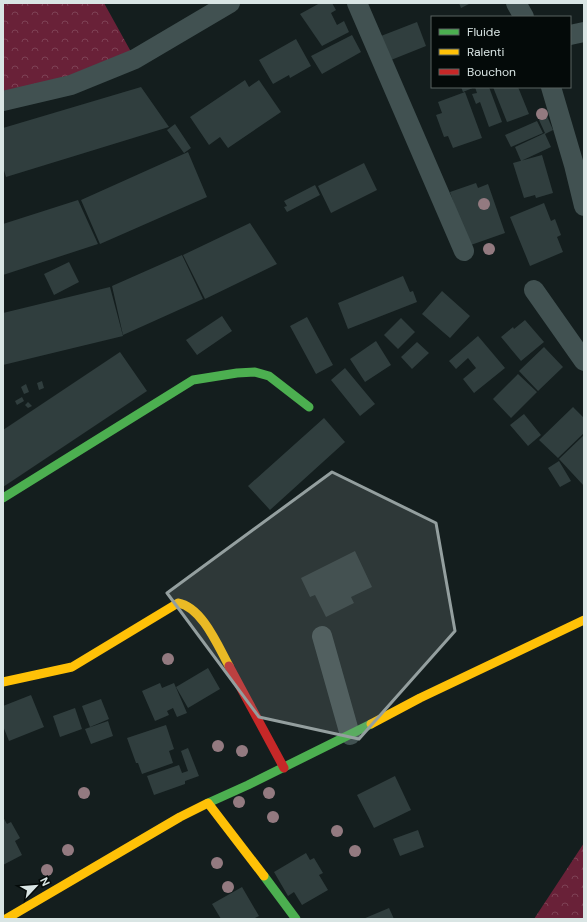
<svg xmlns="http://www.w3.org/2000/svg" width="587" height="922" font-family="'DM Sans',sans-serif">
<defs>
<pattern id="forest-crowns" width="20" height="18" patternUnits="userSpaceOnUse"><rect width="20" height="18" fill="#692138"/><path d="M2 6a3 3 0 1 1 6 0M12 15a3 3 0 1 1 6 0" fill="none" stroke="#7e4155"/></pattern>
</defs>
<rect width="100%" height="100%" fill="#141e1e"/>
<path fill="url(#forest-crowns)" d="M3,3H104L135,59L3,101Z
M584,843V919H534Z"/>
<path fill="#303e3e" d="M320,3H332L336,10L331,13L337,25L344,21L349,32L322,46L300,14Z
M459,3H471L461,8Z
M417,22L426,46L391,60L381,36Z
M352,35L361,52L322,74L311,56Z
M296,39L311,66L290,78L289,75L273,84L259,60Z
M245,80L249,87L259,80L281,112L228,148L220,137L209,145L190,117Z
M141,87L169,127L6,177L3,167V128Z
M461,87H475L463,92Z
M475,87H489L502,122L489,127L480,102L476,104L472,94L477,93Z
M493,87H518L529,114L507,122Z
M465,92L482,138L453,148L448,136L444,137L436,115L442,113L438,102Z
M547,116L553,130L545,134L551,147L521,161L515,147L545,133L539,120Z
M537,121L543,133L511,147L505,135Z
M175,124L191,148L184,153L167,130Z
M188,152L207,197L100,244L81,200Z
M542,155L553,193L536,198L535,195L524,198L513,163Z
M364,163L377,190L331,213L318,186Z
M476,183L478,188L488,184L505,233L468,246L450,192Z
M315,185L320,195L287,212L284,207L287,206L284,201Z
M78,200L98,244L3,275V224Z
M544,203L551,221L555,219L561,235L557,237L563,252L530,266L510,217Z
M250,223L277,264L205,299L183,255Z
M182,255L203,299L123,335L112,286Z
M69,262L79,282L54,295L44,274Z
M403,276L410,292L413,291L417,302L348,329L338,303Z
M110,287L123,336L3,365V313Z
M442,291L470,316L450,338L422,314Z
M222,316L232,331L197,355L186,340Z
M307,317L333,365L316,374L290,326Z
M401,318L415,332L398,349L384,335Z
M525,320L544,342L521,361L501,337L513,327L514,329Z
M478,336L505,368L474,393L463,379L476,368L468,358L456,369L449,361Z
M376,341L391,365L365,382L350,359Z
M417,342L429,353L412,369L401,357Z
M544,347L563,367L538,391L519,371Z
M120,352L147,391L3,487V430Z
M345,368L375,404L360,416L331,380Z
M518,374L537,392L511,418L493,399Z
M42,381L44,388L39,390L37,383Z
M26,384L29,392L24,394L21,387Z
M22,397L24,401L17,405L15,401Z
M28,402L32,406L28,408L25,405Z
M573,407L584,418V433L558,458L539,440Z
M524,414L541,435L528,446L510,425Z
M324,418L345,442L270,510L248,486Z
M584,435V486L559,459Z
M559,461L571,481L560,487L548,468Z
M355,551L372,587L351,597L354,603L326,617L315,595L310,597L301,578Z
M208,668L220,689L188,708L176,687Z
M160,683L162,688L174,683L187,713L177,717L173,708L167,711L169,715L155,721L142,691Z
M31,695L44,727L9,741L3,726V706Z
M101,699L109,719L90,727L82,706Z
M75,708L82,729L60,737L53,716Z
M108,721L113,736L91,744L85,729Z
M166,725L174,749L169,751L173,763L142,774L138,763H136L127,738Z
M188,748L199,776L185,781V784L154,795L147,776L179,765L182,773L188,771L181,751Z
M395,776L411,810L374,828L357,795Z
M3,817L7,824L11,822L20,838L15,841L22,855L3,865Z
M418,830L424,847L400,856L393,839Z
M306,853L310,860L314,858L323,873L319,875L328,890L302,905L294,892L288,896L274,872Z
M242,887L259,916L253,919H221L212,904Z
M389,908L394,919H363Z"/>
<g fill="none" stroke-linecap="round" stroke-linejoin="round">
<path stroke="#415151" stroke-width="20" d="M357,3L464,251
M516,3L524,17
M570,35L584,32
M551,87L574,165L584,206
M3,101L71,85L135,59L230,3
M534,290L584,361
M322,636L350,735"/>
<path stroke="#4caf50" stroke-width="9" d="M3,498L193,380L237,373L255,372L269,376L309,407
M208,803L248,785L371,724
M264,876L296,919"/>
<path stroke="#ffc107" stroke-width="9" d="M3,682L72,667L178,603C202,607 218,646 229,666
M371,724L420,698L584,620
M6,919L180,817L208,803L264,876"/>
<path stroke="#c62828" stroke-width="9" d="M229,666L284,768"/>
</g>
<g fill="#937a80">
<circle cx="542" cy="114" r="6"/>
<circle cx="484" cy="204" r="6"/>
<circle cx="489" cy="249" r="6"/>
<circle cx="168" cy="659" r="6"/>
<circle cx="218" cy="746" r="6"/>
<circle cx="242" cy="751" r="6"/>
<circle cx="84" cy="793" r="6"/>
<circle cx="269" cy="793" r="6"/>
<circle cx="239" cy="802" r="6"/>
<circle cx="273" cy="817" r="6"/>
<circle cx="337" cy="831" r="6"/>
<circle cx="68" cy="850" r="6"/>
<circle cx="355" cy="851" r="6"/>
<circle cx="217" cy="863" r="6"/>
<circle cx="47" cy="870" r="6"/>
<circle cx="228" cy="887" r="6"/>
</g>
<path fill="#949f9f" fill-opacity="0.2" stroke="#949f9f" stroke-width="3" stroke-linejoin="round" d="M332,472L436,523L455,631L359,739L259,717L167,593Z"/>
<rect width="587" height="922" fill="none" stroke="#d9e5e4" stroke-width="8"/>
<rect x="431" y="16" width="140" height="72" fill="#040a09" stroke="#596261"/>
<rect x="439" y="29" width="20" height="6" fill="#4caf50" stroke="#596261"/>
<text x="467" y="36" font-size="12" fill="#d9e5e4">Fluide</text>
<rect x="439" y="49" width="20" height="6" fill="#ffc107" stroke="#596261"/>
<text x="467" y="56" font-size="12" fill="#d9e5e4">Ralenti</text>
<rect x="439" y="69" width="20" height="6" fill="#c62828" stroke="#596261"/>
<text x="467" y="76" font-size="12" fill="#d9e5e4">Bouchon</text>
<g transform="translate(36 886) rotate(64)" stroke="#040a09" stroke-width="3" paint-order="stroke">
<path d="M0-3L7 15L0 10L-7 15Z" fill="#d9e5e4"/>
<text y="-6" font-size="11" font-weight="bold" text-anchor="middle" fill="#d9e5e4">N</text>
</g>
</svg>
